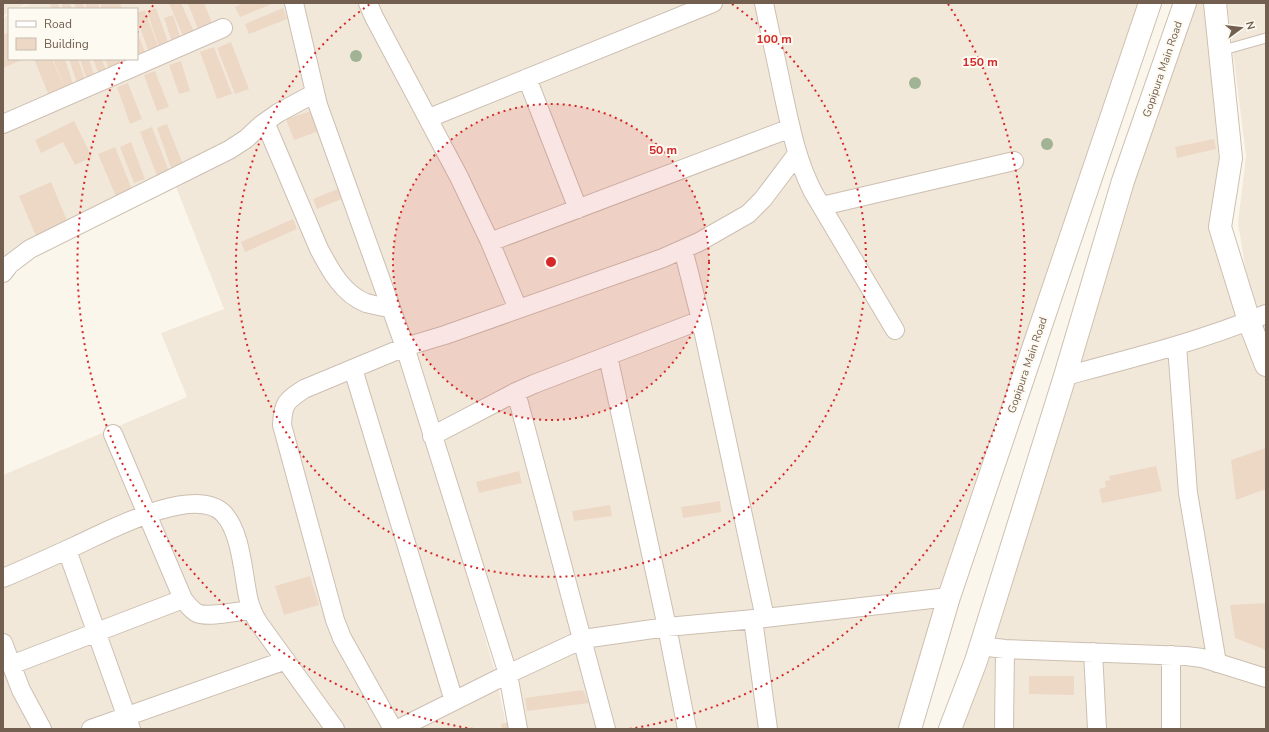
<svg xmlns="http://www.w3.org/2000/svg" width="1269" height="732" font-family="'Nunito Sans',sans-serif">
<rect width="100%" height="100%" fill="#fbf6eb"/>
<path fill="#f2e8da" d="M3,3H28L17,9H9V13L3,16Z
M31,3H286L309,90L260,124L3,269V18L9,14V59H137V9H19Z
M301,3H1142L905,729H527L513,663L319,92Z
M1192,3H1210L1227,157L1216,228L1243,320L1266,380V729H954L1131,177Z
M1227,3H1266V347L1251,304L1238,223L1246,156Z
M312,99L428,439L495,672L507,729H3V475L187,397L161,333L224,309L174,182Z"/>
<path fill="#edd8c5" d="M49,3H58L60,9H52Z
M61,3H70L72,9H63Z
M74,3H83L85,9H76Z
M85,3H98L100,9H87Z
M100,3H120L122,9H102Z
M169,3H181L196,36L185,41Z
M191,3H204L213,26L199,31L188,4Z
M244,3H274L240,17L235,7Z
M156,8L169,45L159,48L147,11Z
M283,8L287,19L249,34L245,24Z
M145,10L158,47L148,50L137,19V13Z
M173,15L181,39L172,42L164,18Z
M137,31L146,55L137,58Z
M9,32V59H24L3,68V35Z
M231,42L249,89L235,94L217,48Z
M214,47L232,94L217,99L200,52Z
M34,59H52L65,89L49,96Z
M53,59H65L74,87L66,91Z
M69,59H78L85,80L77,83Z
M80,59H89L94,75L86,77Z
M93,59H102L106,70L98,72Z
M105,59H119L122,67L110,71Z
M181,61L190,91L179,94L169,65Z
M155,71L169,107L157,111L144,75Z
M128,83L142,119L130,124L117,87Z
M311,111L319,131L294,140L286,119Z
M74,121L92,157L75,165L63,142L41,153L35,140Z
M167,124L184,167L172,171L157,128Z
M152,127L170,174L158,178L140,132Z
M1214,139L1216,149L1177,158L1175,147Z
M131,142L145,179L134,183L120,147Z
M115,147L133,192L117,199L98,154Z
M51,182L68,223L36,236L19,196Z
M340,188L344,198L317,209L313,199Z
M293,219L297,229L245,252L241,242Z
M1266,448V489L1236,500L1231,460Z
M1156,466L1162,491L1102,503L1099,489L1106,487L1105,481L1110,480L1109,476Z
M519,471L522,483L479,493L476,482Z
M720,501L721,512L683,518L681,507Z
M610,505L612,516L574,521L572,511Z
M310,576L319,605L284,615L275,586Z
M1266,603V650L1235,638L1230,605Z
M1029,676H1074V695L1029,694Z
M583,690L589,703L527,711L525,698Z
M512,721L513,729H502L501,724Z"/>
<g fill="none" stroke-linecap="round" stroke-linejoin="round">
<defs>
<path id="lane" d="M1220,51L1266,38"/>
<path id="street" d="M294,3L318,105L405,347L508,674L518,729
M368,3L374,17L459,177L490,242
M764,3C770,33 777,63 783,93C791,129 796,158 813,192L895,330
M527,78L578,209
M429,118L713,3
M265,122L319,249C330,270 343,294 366,303C374,305 383,307 391,308
M3,124L223,28
M822,206L1014,161
M683,249L701,320L765,618
M3,273L10,264L30,249L229,150L246,139L261,125L278,113L315,93
M518,309L490,242L791,128
M1177,346L1188,493L1217,663
M608,356L667,627L687,729
M353,369L454,701
M1065,376C1133,358 1201,341 1266,314
M516,392L606,729
M113,434L183,599C187,604 191,610 197,613C207,618 239,611 251,610
M432,436L516,392L534,384L701,320
M67,550L131,729
M3,578C27,568 51,557 75,546C106,532 193,484 223,513C241,531 243,573 248,597C250,606 253,614 258,622L335,729
M753,619L768,729
M3,643L21,690L42,729
M980,646L1005,649L1186,656L1202,658L1266,678
M1093,652L1097,729
M1171,655V729
M11,665L183,599
M91,729L286,660
M393,729L342,638L335,620L282,425C283,403 286,401 304,389L405,347L445,335L663,258L699,242L748,214L763,199L797,154
M398,729L508,674L583,639L667,627L765,618L949,597
M1004,729L1005,649"/>
<path id="secondary" d="M1215,3L1231,158L1220,227L1250,324L1266,365
M910,729L949,597L1150,3
M950,729L976,661L1065,376L1123,181L1185,3"/>
</defs>
<use href="#lane" stroke="#ccbfb1" stroke-width="11"/>
<use href="#street" stroke="#ccbfb1" stroke-width="20"/>
<use href="#secondary" stroke="#cec0af" stroke-width="24"/>
<use href="#lane" stroke="#fff" stroke-width="9"/>
<use href="#street" stroke="#fff" stroke-width="18"/>
<use href="#secondary" stroke="#fff" stroke-width="22"/>
</g>
<g fill="#a0b394">
<circle cx="356" cy="56" r="6"/>
<circle cx="915" cy="83" r="6"/>
<circle cx="1047" cy="144" r="6"/>
</g>
<circle cx="551" cy="262" r="158" fill="#d62828" fill-opacity=".12"/>
<g fill="none" stroke="#d62828" stroke-width="2" stroke-dasharray="2 4">
<circle cx="551" cy="262" r="158"/>
<path d="M732 4A315 315 0 1 1 370 4"/>
<path d="M473 729A473 473 0 0 1 122 62M137 33A473 473 0 0 1 154 4M948 4A473 473 0 0 1 629 729"/>
</g>
<g text-anchor="middle" stroke-width="4" stroke-linejoin="round" paint-order="stroke">
<g font-size="11" fill="#735f50" stroke="#fdfaf1">
<text transform="translate(1162 69) rotate(-71)" y="4">Gopipura Main Road</text>
<text transform="translate(1027 365) rotate(-71)" y="4">Gopipura Main Road</text>
</g>
</g>
<circle cx="551" cy="262" r="6" fill="#d62828" stroke="#fdfaf1" stroke-width="2"/>
<g font-size="12" text-anchor="middle" font-weight="bold" fill="#d62828" stroke="#fdfaf1" stroke-width="4" stroke-linejoin="round" paint-order="stroke">
<text x="774" y="43">100 m</text>
<text x="980" y="66">150 m</text>
<text x="663" y="154">50 m</text>
</g>
<rect width="1269" height="732" fill="none" stroke="#735f50" stroke-width="8"/>
<rect x="8" y="8" width="130" height="52" fill="#fdfaf1" stroke="#c6bcb1"/>
<rect x="16" y="21" width="20" height="6" fill="#ffffff" stroke="#c6bcb1"/>
<text x="44" y="28" font-size="12" fill="#735f50">Road</text>
<rect x="16" y="38" width="20" height="12" fill="#edd8c5" stroke="#c6bcb1"/>
<text x="44" y="48" font-size="12" fill="#735f50">Building</text>
<g transform="translate(1241 28) rotate(75)" stroke="#fdfaf1" stroke-width="3" paint-order="stroke">
<path d="M0-3L7 15L0 10L-7 15Z" fill="#735f50"/>
<text y="-6" font-size="11" font-weight="bold" text-anchor="middle" fill="#735f50">N</text>
</g>
</svg>
